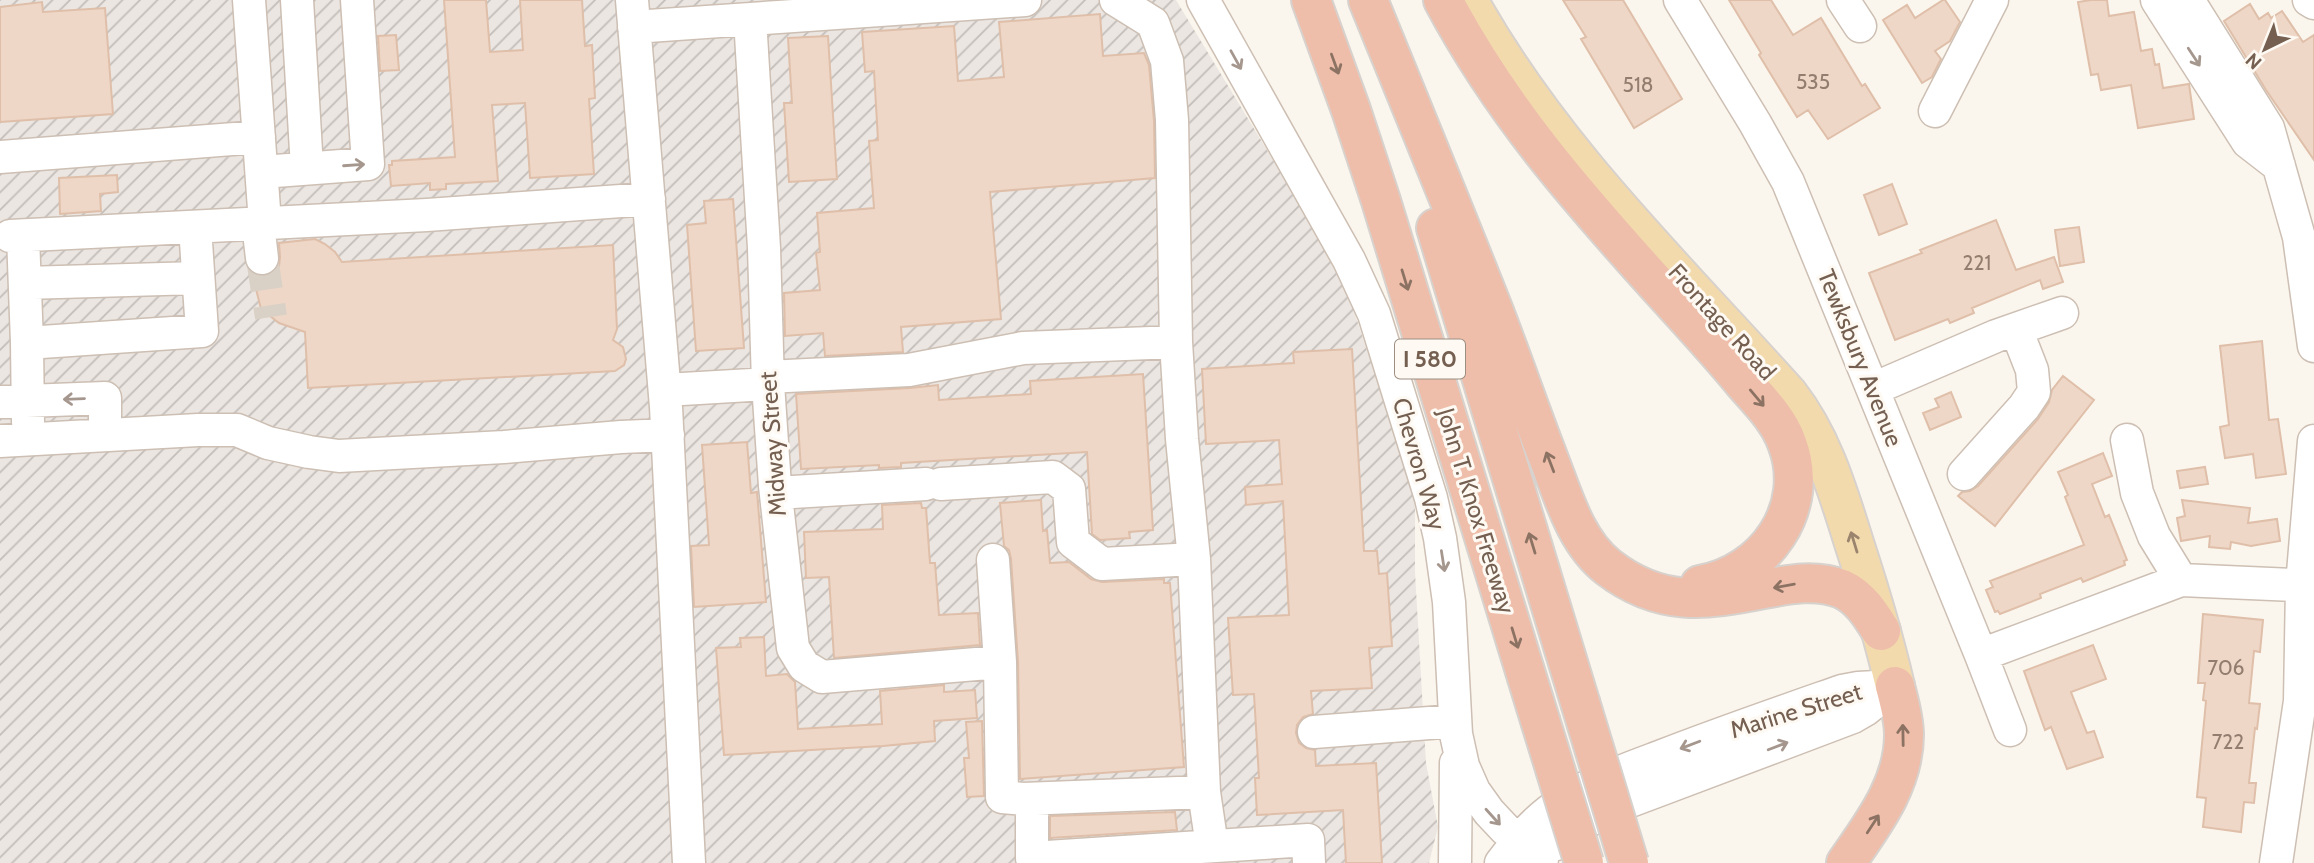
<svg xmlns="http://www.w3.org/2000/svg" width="2314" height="863" font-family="Cabin,sans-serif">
<defs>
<pattern id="industrial-furrows" width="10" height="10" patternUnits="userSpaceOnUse" patternTransform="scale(1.75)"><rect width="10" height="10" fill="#ebe6e1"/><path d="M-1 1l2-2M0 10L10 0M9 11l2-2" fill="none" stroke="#c3beb9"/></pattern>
</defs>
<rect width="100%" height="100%" fill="#fbf6ed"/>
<path fill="url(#industrial-furrows)" d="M0,0H1176L1341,272L1415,495V572L1426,763L1438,827L1429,863H0Z"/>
<path fill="#eed7c7" stroke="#dfbfa9" stroke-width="2" d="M444,0H486L490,52L523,50L520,0H582L585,46L592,45L595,98L589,99L594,174L530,178L525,103L492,105L498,181L446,184V189L430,190V183L391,186L389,165H392V161L455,157Z
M1563,0H1623L1682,99L1634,128L1581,39L1586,37Z
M1729,0H1771L1793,35L1821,18L1862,86L1865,84L1880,108L1828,139L1808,110L1797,117L1759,55L1761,53Z
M1943,0H1945L1960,22L1950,41L1935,51L1941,59L1932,77L1922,83L1883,20L1907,5L1915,18Z
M2091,0H2107L2109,16L2134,12L2141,51L2152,49L2155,65L2159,64L2163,88L2189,84L2194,119L2138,128L2131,85L2101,90L2098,74L2091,75L2078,2Z
M42,2L43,12L105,8L113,114L0,122V7Z
M2250,4L2259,19L2268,13L2271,18L2282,11L2303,42L2314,35V160L2266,90L2224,21Z
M1100,14L1103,56L1144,53L1149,65L1154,121L1155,178L990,192L1001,319L901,327L903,352L825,356L823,333L785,336L784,293L820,290L816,253L820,252L817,213L874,208L869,141L878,140L874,71L865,72L862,32L954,26L958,81L1004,77L999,22Z
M396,35L399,70L380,71L378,36Z
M828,36L837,179L789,182L784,103H792L788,38Z
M117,175L118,192L100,194L101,211L60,214L59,178Z
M1892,184L1907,224L1879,235L1864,195Z
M733,199L744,348L696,351L687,225L706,223L704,201Z
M1996,220L2016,270L2054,257L2063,282L2043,289L2040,280L1972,308L1974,313L1950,323L1948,319L1895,340L1869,273L1922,253L1920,250Z
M2079,227L2084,262L2060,266L2055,230Z
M315,239L325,244L335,252L342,262L613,245L617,329L613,340L623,347L626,359L624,365L615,371L308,388L305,332L279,323L261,309L255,285L256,275L265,276L272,273L279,266L280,257L279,243Z
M2262,341L2269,420L2278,419L2286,474L2256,478L2253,454L2225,458L2220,427L2229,425L2220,346Z
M1352,349L1364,551H1377L1379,574L1387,573L1392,646L1369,648L1372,688L1311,691L1313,714L1303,717L1297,725L1296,733L1299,743L1306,748L1315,750L1316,766L1376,763L1382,863H1346L1343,810L1257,815L1255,778H1259L1254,694L1233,695L1228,618L1289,615L1283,501L1246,505L1245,487L1282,484L1279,440L1206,444L1202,369L1294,363L1293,352Z
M1143,374L1153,530L1129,532L1130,538L1100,540L1092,534L1087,452L901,463V467L879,468V465L801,469L796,394L910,388L938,385L939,400L1031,394L1030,381Z
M2063,376L2094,400L1995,526L1958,496L1962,492L1970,491L1978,486L2038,419L2049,402L2052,390Z
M1951,392L1961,417L1930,430L1923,413L1939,407L1935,399Z
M747,442L751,493L757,492L766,602L694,607L691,546L709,545L702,445Z
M2103,453L2112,476L2092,484L2105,517L2109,515L2127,560L2124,561L2125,565L2083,582L2081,578L2040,594L2041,598L2000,614L1998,611L1995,612L1986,590L1993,587L1990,581L2084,545L2065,497L2068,495L2058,472Z
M2205,467L2208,484L2180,488L2177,471Z
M1041,500L1043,531L1047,530L1050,563L1069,562L1091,579L1102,582L1164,579V583H1170L1184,767L1020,779L1018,662L1011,559L1009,550L1004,546L1000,503Z
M2182,500L2250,508L2248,523L2277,519L2280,541L2251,546L2231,542L2230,549L2209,547L2210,536L2181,541L2177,518L2185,516Z
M921,503L922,508H926L930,563H935L939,615L978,613L980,645L834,658L829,577L806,578L804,532L883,529L882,505Z
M2203,614L2263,620L2260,652L2254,651L2249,703L2260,704L2257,729L2255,728L2249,783H2256L2254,803L2244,802L2241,832L2203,827L2206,798L2197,797L2206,701L2203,700L2205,683H2198Z
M764,637L766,676L787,674L795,682L798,729L882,724L880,691L944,685V692L975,690L977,718L934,721L935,741L883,746L724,755L716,648L741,647L740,638Z
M2093,645L2106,679L2071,692L2087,733L2094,731L2103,757L2067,769L2051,727L2045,730L2024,671Z
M982,721L984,796L967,797L964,758H969L966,722Z
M1175,812L1177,830L1050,838V816Z"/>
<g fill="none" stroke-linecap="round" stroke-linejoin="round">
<path stroke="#d9d0c6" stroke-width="32" stroke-dasharray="32 16" stroke-linecap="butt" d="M262,258L271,317"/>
<defs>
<path id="minor" d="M249,0L265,223
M297,0L307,168
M632,0L666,407L689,863
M1116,0L1153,23L1167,61L1172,120L1176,342L1182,439L1194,559L1204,792L1212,846L1174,863
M1203,0L1349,260L1374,314L1431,498L1440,538L1449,602L1456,734L1463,766L1474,791L1489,812L1505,829L1542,859
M1680,0L1755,123L1788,182L1981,655L2010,730
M1843,0L1860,26
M2157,0L2248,142L2279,166
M2188,0L2268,128L2299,237L2314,346
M2309,0L2314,3
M750,19L764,248L768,384L775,486L793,648L804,666L822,677L1000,662
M634,27L1025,0
M1935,111L1992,0
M0,157L259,137
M262,172L368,164L357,0
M258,224L262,258
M10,236L427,215L649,199
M23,236L27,343L202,331L195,227
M25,283L198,278
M27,343L28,422
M767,377L909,370L1023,348L1176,342
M1873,389L1996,336L2062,313
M665,390L768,384
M0,402L105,398V435
M2127,440L2137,493L2154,536L2181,580
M0,441L198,430H237L268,443L309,452L339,456L504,447L621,437L668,435
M1964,474L2024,407L2034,392L2032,370L2016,329
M941,484L1053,477L1069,489L1073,542L1102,564L1194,559
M776,493L926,484
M993,560L1000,662L1002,797L1023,799L1204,792
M1981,655L2181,580L2314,586
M1314,732L1455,721
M1032,799V858L1308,840L1309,863
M1556,844L1582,824L1617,806L1853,717L1865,710L1895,686
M1455,863L1456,763
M1501,863C1515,845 1529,827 1548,812C1581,785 1622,771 1662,756C1721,733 1782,712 1842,691L1858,688L1895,686
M2276,863L2300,701L2302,585L2314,441"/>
<path id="major" d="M1468,0C1551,150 1675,268 1788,394C1823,439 1838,492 1855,546C1870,592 1884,639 1895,686"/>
<path id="highway" d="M1311,0L1351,110L1381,201L1540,720
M1368,0C1410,103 1452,205 1493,309C1512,358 1529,408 1548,457C1563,495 1575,541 1608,567C1660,607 1705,601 1764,589C1790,584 1816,579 1842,589C1860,597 1871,615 1881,631
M1443,0C1502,111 1576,195 1659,287C1688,319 1717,350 1744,383C1760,401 1779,420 1787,443C1812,508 1765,574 1700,585
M1436,228L1580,702
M1846,863C1873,824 1904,784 1904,735C1904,718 1899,702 1895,686"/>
</defs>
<use href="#minor" stroke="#cdbfb3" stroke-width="35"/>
<use href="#major" stroke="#d8d2ce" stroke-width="42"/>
<use href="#highway" stroke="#d8d2ce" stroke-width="42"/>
<use href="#minor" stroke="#fff" stroke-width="32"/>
<use href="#major" stroke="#f2daad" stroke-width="38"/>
<use href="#highway" stroke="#eebeaa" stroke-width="38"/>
<defs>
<path id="highway-bridge" d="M1580,702L1629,863
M1540,720L1584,863"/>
</defs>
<use href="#highway-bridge" stroke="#d8d2ce" stroke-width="42" stroke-linecap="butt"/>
<use href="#highway-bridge" stroke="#eebeaa" stroke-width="38"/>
</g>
<defs><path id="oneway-shaft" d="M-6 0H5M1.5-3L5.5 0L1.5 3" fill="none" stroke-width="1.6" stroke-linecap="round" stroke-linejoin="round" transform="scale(1.75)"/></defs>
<g stroke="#a5978e">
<use href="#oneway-shaft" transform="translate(2194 57) rotate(57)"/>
<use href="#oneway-shaft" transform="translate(1236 60) rotate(61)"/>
<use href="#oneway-shaft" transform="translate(354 165) rotate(-4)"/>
<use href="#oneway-shaft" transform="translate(74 399) rotate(178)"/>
<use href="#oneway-shaft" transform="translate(1443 561) rotate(81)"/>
<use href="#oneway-shaft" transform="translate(1690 745) rotate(159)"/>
<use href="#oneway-shaft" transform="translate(1778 746) rotate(-21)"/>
<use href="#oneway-shaft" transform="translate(1493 817) rotate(48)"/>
</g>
<g stroke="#8c7263">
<use href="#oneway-shaft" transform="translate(1335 64) rotate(70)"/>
<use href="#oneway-shaft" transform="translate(1405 280) rotate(73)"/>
<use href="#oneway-shaft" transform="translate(1757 398) rotate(50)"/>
<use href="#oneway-shaft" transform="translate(1550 462) rotate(-111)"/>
<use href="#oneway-shaft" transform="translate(1532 543) rotate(-107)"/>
<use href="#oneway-shaft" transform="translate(1784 586) rotate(170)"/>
<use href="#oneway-shaft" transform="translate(1515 638) rotate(73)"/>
<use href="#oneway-shaft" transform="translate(1903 735) rotate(-91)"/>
<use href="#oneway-shaft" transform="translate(1873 824) rotate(-57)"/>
</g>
<use stroke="#9a846d" href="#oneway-shaft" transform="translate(1854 542) rotate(-107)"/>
<g text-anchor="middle" stroke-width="6" stroke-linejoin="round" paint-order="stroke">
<g font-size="21" fill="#927d6e">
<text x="1813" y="89">535</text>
<text x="1638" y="92">518</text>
<text x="1977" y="270">221</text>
<text x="2226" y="675">706</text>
<text x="2228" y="749">722</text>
</g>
<rect fill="#fefaf3" stroke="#9d8e82" stroke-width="2" x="1395" y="339.5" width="70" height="39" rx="5"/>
<g font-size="23" font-weight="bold" fill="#745f51">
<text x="1430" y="367">I 580</text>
</g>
<g font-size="24" fill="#745f51" stroke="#fefaf3">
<text transform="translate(1722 322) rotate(48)" y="8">Frontage Road</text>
<text transform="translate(1860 358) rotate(68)" y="8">Tewksbury Avenue</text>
<text transform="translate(773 444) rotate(-94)" y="8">Midway Street</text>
<text transform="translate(1419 464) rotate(74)" y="8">Chevron Way</text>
<text transform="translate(1476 511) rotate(73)" y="8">John T. Knox Freeway</text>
<text transform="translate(1796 711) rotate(-17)" y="8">Marine Street</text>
</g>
</g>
<g transform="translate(2265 49) rotate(223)" stroke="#fefaf3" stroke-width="5" paint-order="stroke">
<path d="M0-5L12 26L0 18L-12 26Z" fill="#745f51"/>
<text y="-10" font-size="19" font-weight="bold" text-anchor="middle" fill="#745f51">N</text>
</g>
</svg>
